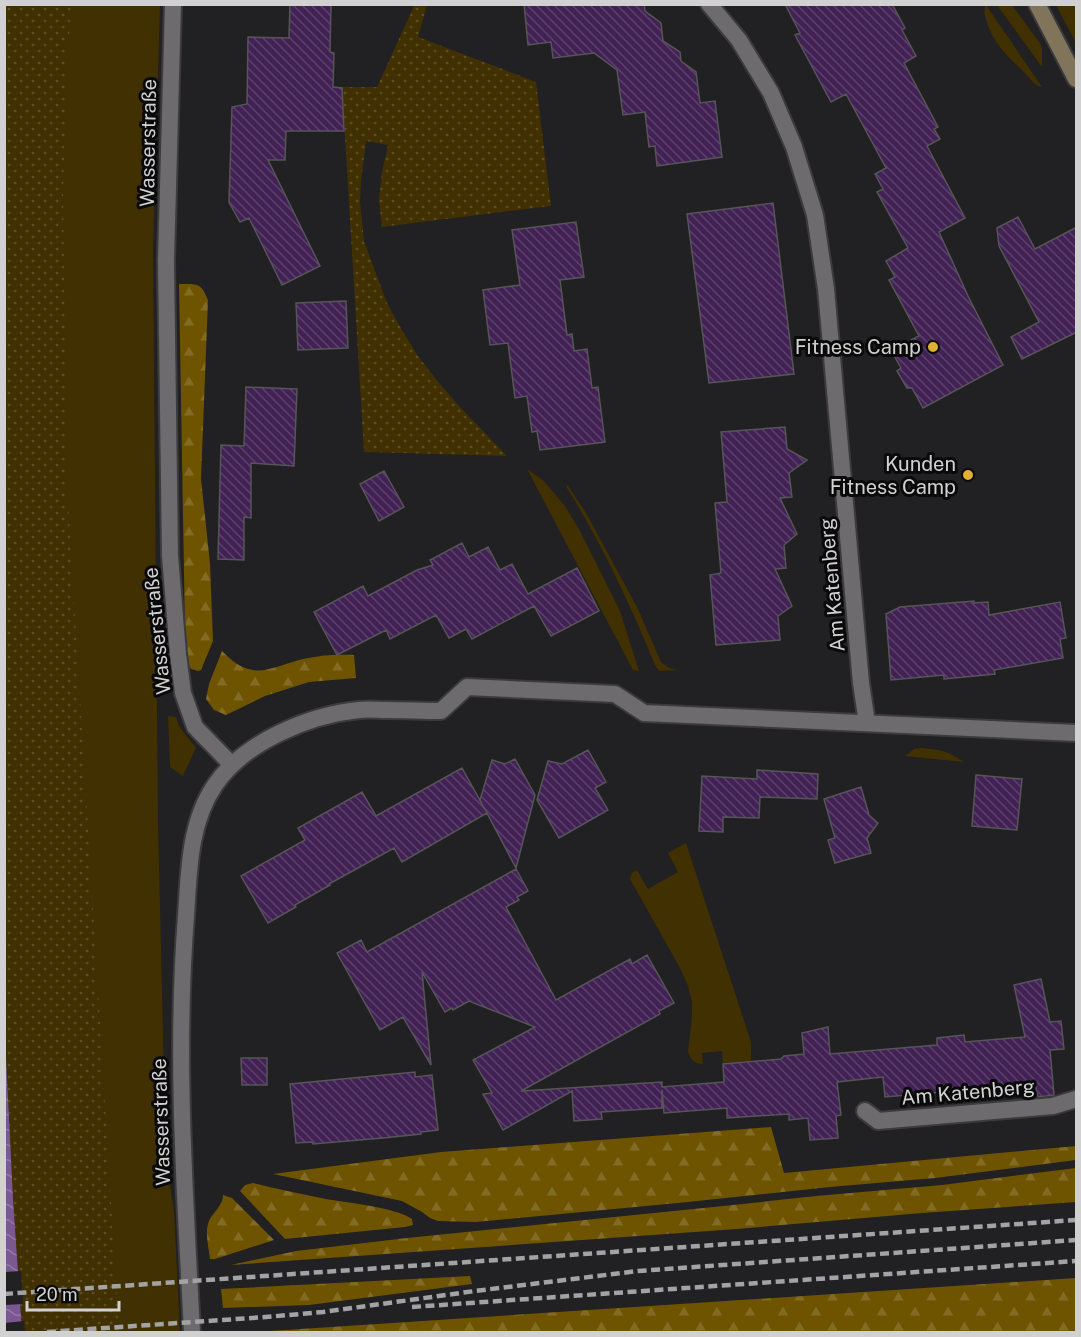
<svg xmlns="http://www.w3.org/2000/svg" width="1081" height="1337" font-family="'Public Sans',sans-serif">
<defs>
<pattern id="forest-firs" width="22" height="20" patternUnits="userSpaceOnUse" patternTransform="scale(1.5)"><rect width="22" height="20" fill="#6e5300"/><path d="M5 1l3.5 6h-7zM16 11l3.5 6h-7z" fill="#826b24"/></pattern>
<pattern id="park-dots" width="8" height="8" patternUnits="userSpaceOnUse" patternTransform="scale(1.5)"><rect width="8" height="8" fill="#413001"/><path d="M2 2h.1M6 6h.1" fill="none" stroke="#5c4d25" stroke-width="1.8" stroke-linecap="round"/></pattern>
<pattern id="water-waves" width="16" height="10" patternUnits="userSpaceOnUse" patternTransform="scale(1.5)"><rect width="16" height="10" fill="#7b5891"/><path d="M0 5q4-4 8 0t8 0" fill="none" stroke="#9377a4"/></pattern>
<pattern id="building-back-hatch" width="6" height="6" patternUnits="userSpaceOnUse" patternTransform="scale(1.5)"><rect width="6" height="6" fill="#422155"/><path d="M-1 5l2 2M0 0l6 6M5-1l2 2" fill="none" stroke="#5c406d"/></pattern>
</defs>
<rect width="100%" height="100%" fill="#212022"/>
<path fill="#413001" d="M4,5H160L153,248L158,822L166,1162L174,1211L180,1332H22L4,1018Z
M986,5L1042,87C1034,86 1030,78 1024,72C1009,58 994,44 987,23C985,16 983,12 986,5Z
M997,5H1012L1040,43L1042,48V67Z
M1056,5H1076V43Z
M527,469L544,481L565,506L580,531L620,611L639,671L633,670Z
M566,483L586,513L638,609L661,662L669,668L678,670L659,671L655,665C630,604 602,544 567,488Z
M168,716L176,717L179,726L196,748L183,776L170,767Z
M920,748C941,750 946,750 964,762L905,756L914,749Z
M686,843L751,1042V1061L723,1063L722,1051L702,1053L703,1064C694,1064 690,1059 688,1051L692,1017V1002L688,986L680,968L630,879L632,873L637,870L648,889L678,872L668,853Z"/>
<path fill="url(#forest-firs)" d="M179,284C197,284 201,282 208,300L201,479L210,563L213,641L201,670L198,671L191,669L188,664L185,631Z
M222,651C231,660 240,668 253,670C266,673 289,662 303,659C320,655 337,654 354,655L356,678L309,682L265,696L226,715L214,710L206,699L209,684Z
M771,1127L784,1173L1076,1146V1160L935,1178L830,1187L678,1203L476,1222L438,1221L430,1218L422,1212L402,1201L273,1174L441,1152Z
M1076,1168V1202L922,1213L737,1229L231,1265L296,1251L407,1238L733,1205L816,1196L942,1185Z
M253,1183C277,1189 301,1194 326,1199C349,1203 394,1207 412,1219L413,1225L405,1227L285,1239L240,1191L245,1185Z
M223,1195L232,1198L274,1240L215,1259H210C209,1249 205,1234 208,1224C211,1213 223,1207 223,1195Z
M470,1276L472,1284L309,1305L223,1308L221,1289Z
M1076,1278V1332H255Z"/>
<path fill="url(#park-dots)" d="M415,4L427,5L418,37L536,82L551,206L382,227L379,200L382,172L388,145L366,141L361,182L360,202L364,241L387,303L402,330L418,356L439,383L459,406L507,456L364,452L342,87H377Z
M5,5H72L68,43L63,190L67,487L119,1332H5Z"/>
<path fill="url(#water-waves)" d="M4,1018L13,1199L22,1332H5Z"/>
<path fill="#212022" d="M21,1271L23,1304L5,1305V1272Z
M24,1321L25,1332H5V1323Z"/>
<path fill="url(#building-back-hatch)" stroke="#565557" stroke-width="1.5" d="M290,4H331L330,52L334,53L333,87L342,88L344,131H286L285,160H268L320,266L282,285L249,218L240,222L229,202L232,107L247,104L248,37L289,38Z
M524,4H644L645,11L661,23L663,41L680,52L681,61L696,72L700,103L715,101L722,157L657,166L655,146L649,147L645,112L623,115L617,70L594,53L553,58L551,42L528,45Z
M785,4H892L905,28L902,30L916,56L904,63L938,127L934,129L940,139L927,146L965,218L939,232L968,296L1003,365L923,408L912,388H907L897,371L901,368L891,350L919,336L889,280L895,277L886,261L908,248L877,192L883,189L875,174L886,168L846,94L831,102L795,35L800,33Z
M773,203L794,374L709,383L687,214Z
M1018,217L1035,249L1077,227V332L1022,359L1011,337L1039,322L999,246L997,228Z
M576,222L584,277L560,280L567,335L572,334L574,351L587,349L592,388L598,387L605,442L540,450L537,431L532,432L527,396L515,398L508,343L490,345L483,290L520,285L512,230Z
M346,301L348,348L298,350L296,303Z
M246,387L297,389L294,466L251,463V518L244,517V560L218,559L221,445L244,446Z
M785,427L787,449L807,460L789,473L792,497L780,498L797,534L784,545L786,568L775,569L792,606L778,616L780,640L716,645L710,575L721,573L715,503L727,502L721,432Z
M384,471L404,507L379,521L360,484Z
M462,543L469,557L488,547L500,570L512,564L528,594L577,568L599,611L551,636L534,606L472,639L466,629L449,638L436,615L390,639L386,630L337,655L314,612L363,586L368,596L417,570L433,565L430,560Z
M974,601V603L988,602L989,615L1060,602L1066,638L1060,639L1063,658L994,670L995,674L944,679V675L891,680L886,614L900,607Z
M588,750L606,782L595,788L608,810L559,838L537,800L548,761L562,764Z
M515,759L535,795L516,868L480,800L492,760L505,764Z
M462,768L487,813L402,862L394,848L329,884L330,885L295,905L296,907L268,923L241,876L305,840L298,828L362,792L376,816Z
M757,770L818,774L817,799L760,797L759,818L723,817V832L699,831L702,776L757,779Z
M976,775L1022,779L1017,830L972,826Z
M861,787L869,815L878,823L867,838L871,853L835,863L828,840L835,838L824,799Z
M516,869L528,891L517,897L519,900L506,907L556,1000L630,959L632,964L647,955L674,1003L659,1011L660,1014L521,1091L662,1082V1087L724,1082L723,1064L781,1059L784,1056L804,1054L802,1033L828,1027L830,1054L937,1045V1038L964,1035L965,1042L1025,1037L1014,985L1041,979L1050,1022L1061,1021L1064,1049L1050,1050L1054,1095L1038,1097L1035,1084L885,1097L883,1077L837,1082L841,1115L836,1116L838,1138L810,1140L808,1118L789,1120V1114L727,1118V1108L664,1113L662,1090V1108L601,1112L602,1119L574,1121L572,1091L503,1130L483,1094L492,1093L473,1060L535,1027L469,1001L453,1010L452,1008L445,1012L422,972L431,1065L403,1017L380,1030L337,953L361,940L367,952Z
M241,1058H267V1085H242Z
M415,1072V1077L432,1075L438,1130L421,1132V1134L383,1138L313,1144L312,1142L296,1143L290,1084Z"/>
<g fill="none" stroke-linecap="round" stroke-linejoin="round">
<defs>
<path id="minor" d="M173,4L166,261L170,556L178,654L183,693L195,727L232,765
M709,4L739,40L771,93L794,147L815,215L826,289L861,683L867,723
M865,1111L878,1121L1053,1106L1076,1099
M192,1332C185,1194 175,1055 186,916C189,872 189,823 215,785C244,742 309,715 359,710C368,709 377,710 386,710C404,710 423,711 441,711L467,687L615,694L644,713L1076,733"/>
<path id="secondary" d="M1037,4L1076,79"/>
</defs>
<use href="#minor" stroke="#3b3a3c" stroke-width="20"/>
<use href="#secondary" stroke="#3b3a3c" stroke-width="20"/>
<use href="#minor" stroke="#6d6b6e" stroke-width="16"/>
<use href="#secondary" stroke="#80745a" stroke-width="16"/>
<path stroke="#a4a3a4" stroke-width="4.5" stroke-dasharray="9 4.5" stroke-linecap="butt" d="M4,1294L1076,1220
M412,1307L1076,1261
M47,1332L266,1317L323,1312L475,1291L638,1271L1076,1240"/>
</g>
<g fill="#dfb034" stroke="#0b0a0b" stroke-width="2">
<circle cx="933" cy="347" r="6"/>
<circle cx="968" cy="475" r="6"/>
</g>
<g text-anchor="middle" stroke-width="6" stroke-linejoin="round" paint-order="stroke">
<g font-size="20" fill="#d2d1d2" stroke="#0b0a0b">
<text transform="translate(148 143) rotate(-89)" y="7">Wasserstraße</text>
<text transform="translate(832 585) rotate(-95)" y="7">Am Katenberg</text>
<text transform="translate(157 631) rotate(-96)" y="7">Wasserstraße</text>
<text transform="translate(968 1092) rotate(-5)" y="7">Am Katenberg</text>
<text transform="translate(161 1122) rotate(-92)" y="7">Wasserstraße</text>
</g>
<g font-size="20" fill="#d2d1d2" stroke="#0b0a0b" text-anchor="end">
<text x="921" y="354">Fitness Camp</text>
<text x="956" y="471">Kunden<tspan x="956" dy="23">Fitness Camp</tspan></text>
</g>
</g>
<rect width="1081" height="1337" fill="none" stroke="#d2d1d2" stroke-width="12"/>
<path d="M27 1301v9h92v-9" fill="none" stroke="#d2d1d2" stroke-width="3"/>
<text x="36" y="1301" font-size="18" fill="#d2d1d2" stroke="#0b0a0b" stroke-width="4.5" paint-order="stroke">20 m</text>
</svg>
